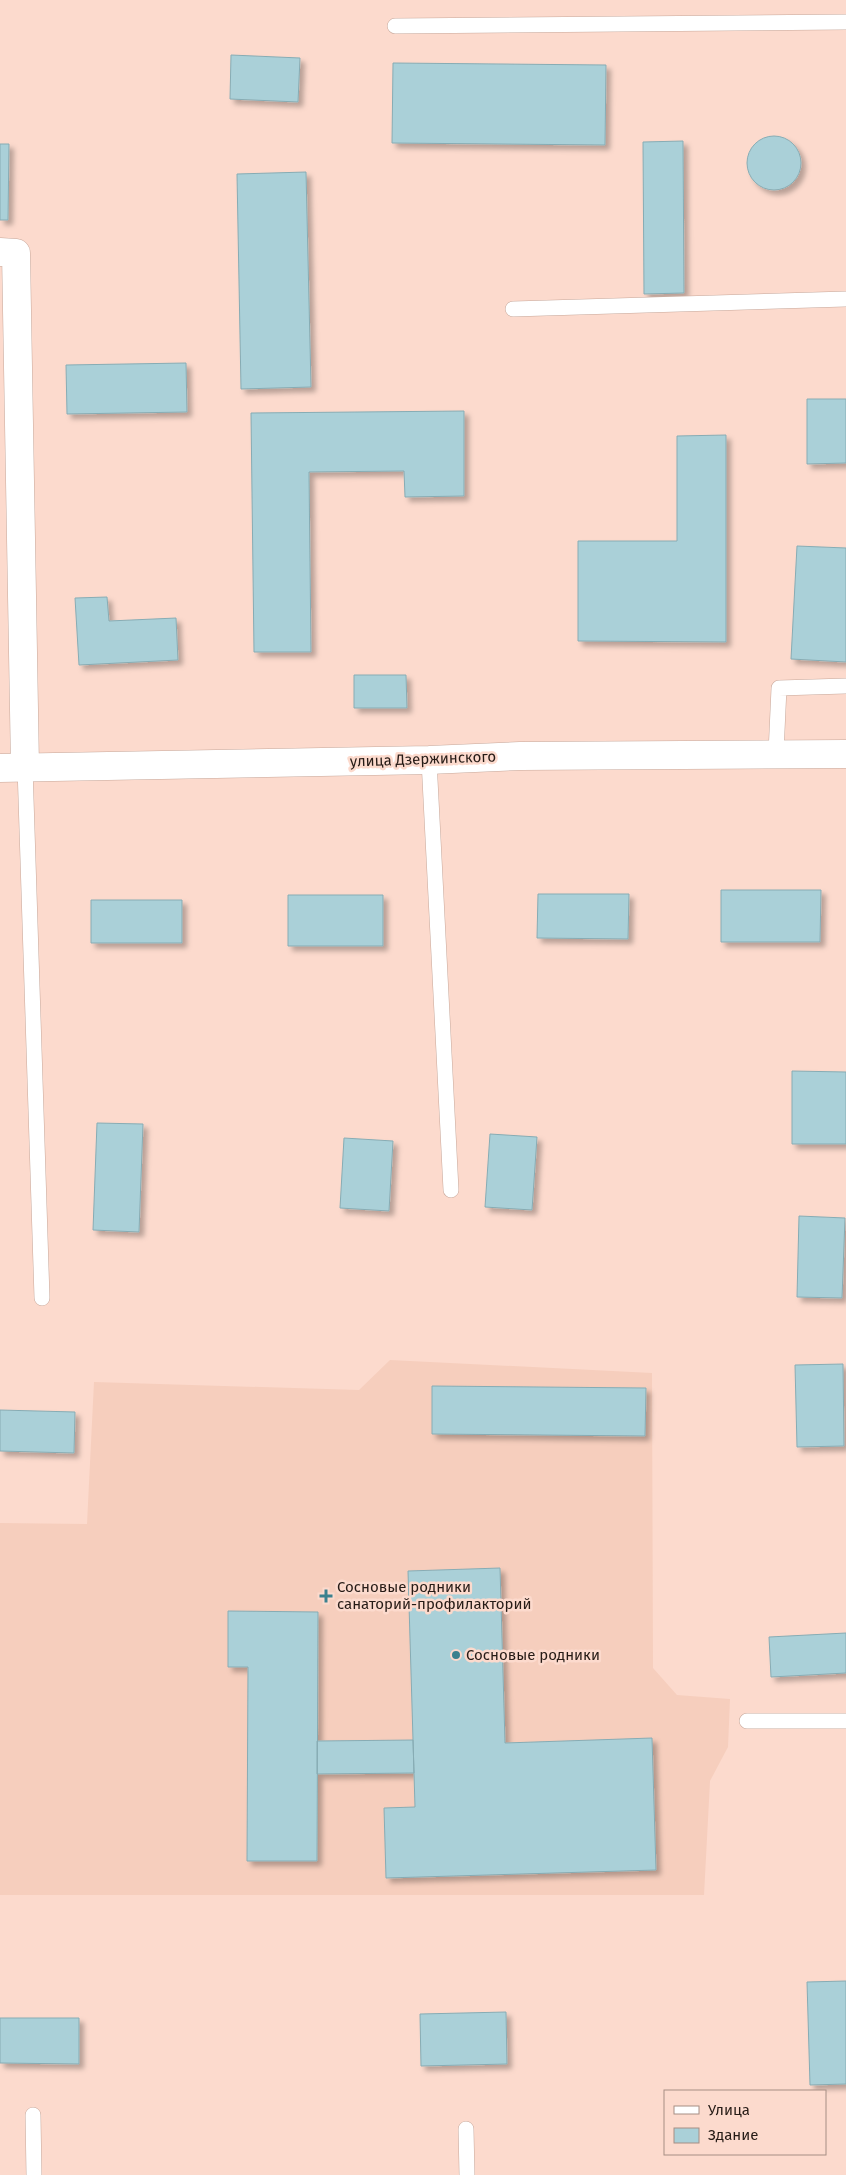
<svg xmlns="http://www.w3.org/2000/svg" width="846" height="2175" font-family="'Fira Sans',sans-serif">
<defs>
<filter id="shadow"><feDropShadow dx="4.5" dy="4.5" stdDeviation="2.5" flood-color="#0004"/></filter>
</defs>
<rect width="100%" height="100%" fill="#fcdacd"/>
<path fill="#f6cebd" d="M390,1360L652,1373L653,1668L677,1695L730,1699L728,1747L710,1781L704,1895H0V1523L87,1524L94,1382L359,1390Z"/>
<path fill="#aad0d8" stroke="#87acb4" filter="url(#shadow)" d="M231,55L300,58L298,102L230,99Z
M393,63L606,65L605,145L392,143Z
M747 163a27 27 0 1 1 54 0a27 27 0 1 1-54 0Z
M683,141L684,293L644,294L643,142Z
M0,144H9L8,220H0Z
M306,172L311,387L241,389L237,174Z
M186,363L187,412L67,414L66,365Z
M807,399H846V463L807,464Z
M464,411V496L405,497L404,471L309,472L311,652H254L251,413Z
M726,435V642L578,641V541H677V436Z
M797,546L846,548V662L791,659Z
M107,597L109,621L176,618L178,660L79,665L75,598Z
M354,675H406L407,708H354Z
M721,890H821L820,942H721Z
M538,894H629L628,939L537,938Z
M288,895H383V946H288Z
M91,900H182V943H91Z
M792,1071L846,1072V1144H792Z
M97,1123L143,1124L139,1232L93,1230Z
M490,1134L537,1137L532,1210L485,1207Z
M344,1138L393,1141L389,1211L340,1208Z
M799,1216L845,1218L842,1298L797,1297Z
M843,1364L844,1446L797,1447L795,1365Z
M432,1386L646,1388L645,1436L432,1434Z
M0,1410L75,1412L74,1453L0,1451Z
M500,1568L505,1743L652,1738L656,1870L386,1878L384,1808L415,1807L408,1571Z
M228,1611L318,1612L317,1861H247L248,1667H228Z
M846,1633V1673L771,1677L769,1637Z
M413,1740L414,1773L317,1774V1741Z
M846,1981V2084L810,2085L807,1982Z
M506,2012L507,2064L421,2066L420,2014Z
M0,2018H79V2064L0,2063Z"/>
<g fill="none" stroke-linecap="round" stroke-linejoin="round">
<defs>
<path id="service" d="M395,26L846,22
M513,309L846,299
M776,753L779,688L846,686
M429,760L451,1190
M25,767L42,1298
M747,1721H846
M33,2115L34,2175
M466,2129L467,2175"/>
<path id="minor" d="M0,252L16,253L25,767"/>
<path id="tertiary" d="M0,768L429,760L520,756L846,754"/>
</defs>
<use href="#service" stroke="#c7a89b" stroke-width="16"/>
<use href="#minor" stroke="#c7a89b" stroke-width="29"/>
<use href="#tertiary" stroke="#c7a89b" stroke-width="29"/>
<use href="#service" stroke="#fff" stroke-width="15"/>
<use href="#minor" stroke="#fff" stroke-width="28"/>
<use href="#tertiary" stroke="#fff" stroke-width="28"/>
</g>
<g fill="#3c818e" stroke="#fcdacd" stroke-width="2">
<path d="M323.5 1588.5h5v5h5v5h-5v5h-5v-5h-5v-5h5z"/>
<circle cx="456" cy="1655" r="5"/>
</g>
<g text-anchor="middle" stroke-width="5" stroke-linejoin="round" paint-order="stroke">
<g font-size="15" fill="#261b16" stroke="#fcdacd">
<text transform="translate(423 759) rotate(-2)" y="5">улица Дзержинского</text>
</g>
<g font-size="15" fill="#261b16" stroke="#fcdacd" text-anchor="start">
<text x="337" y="1592">Сосновые родники<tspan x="337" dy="17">санаторий-профилакторий</tspan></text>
<text x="466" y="1660">Сосновые родники</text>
</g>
</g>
<rect x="664" y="2090" width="162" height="65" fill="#fcdacd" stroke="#a68e84"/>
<rect x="674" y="2106" width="25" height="8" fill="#ffffff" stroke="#a68e84"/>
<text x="708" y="2115" font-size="15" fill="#261b16">Улица</text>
<rect x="674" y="2128" width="25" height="15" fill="#aad0d8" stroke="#a68e84"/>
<text x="708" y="2140" font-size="15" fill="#261b16">Здание</text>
</svg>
